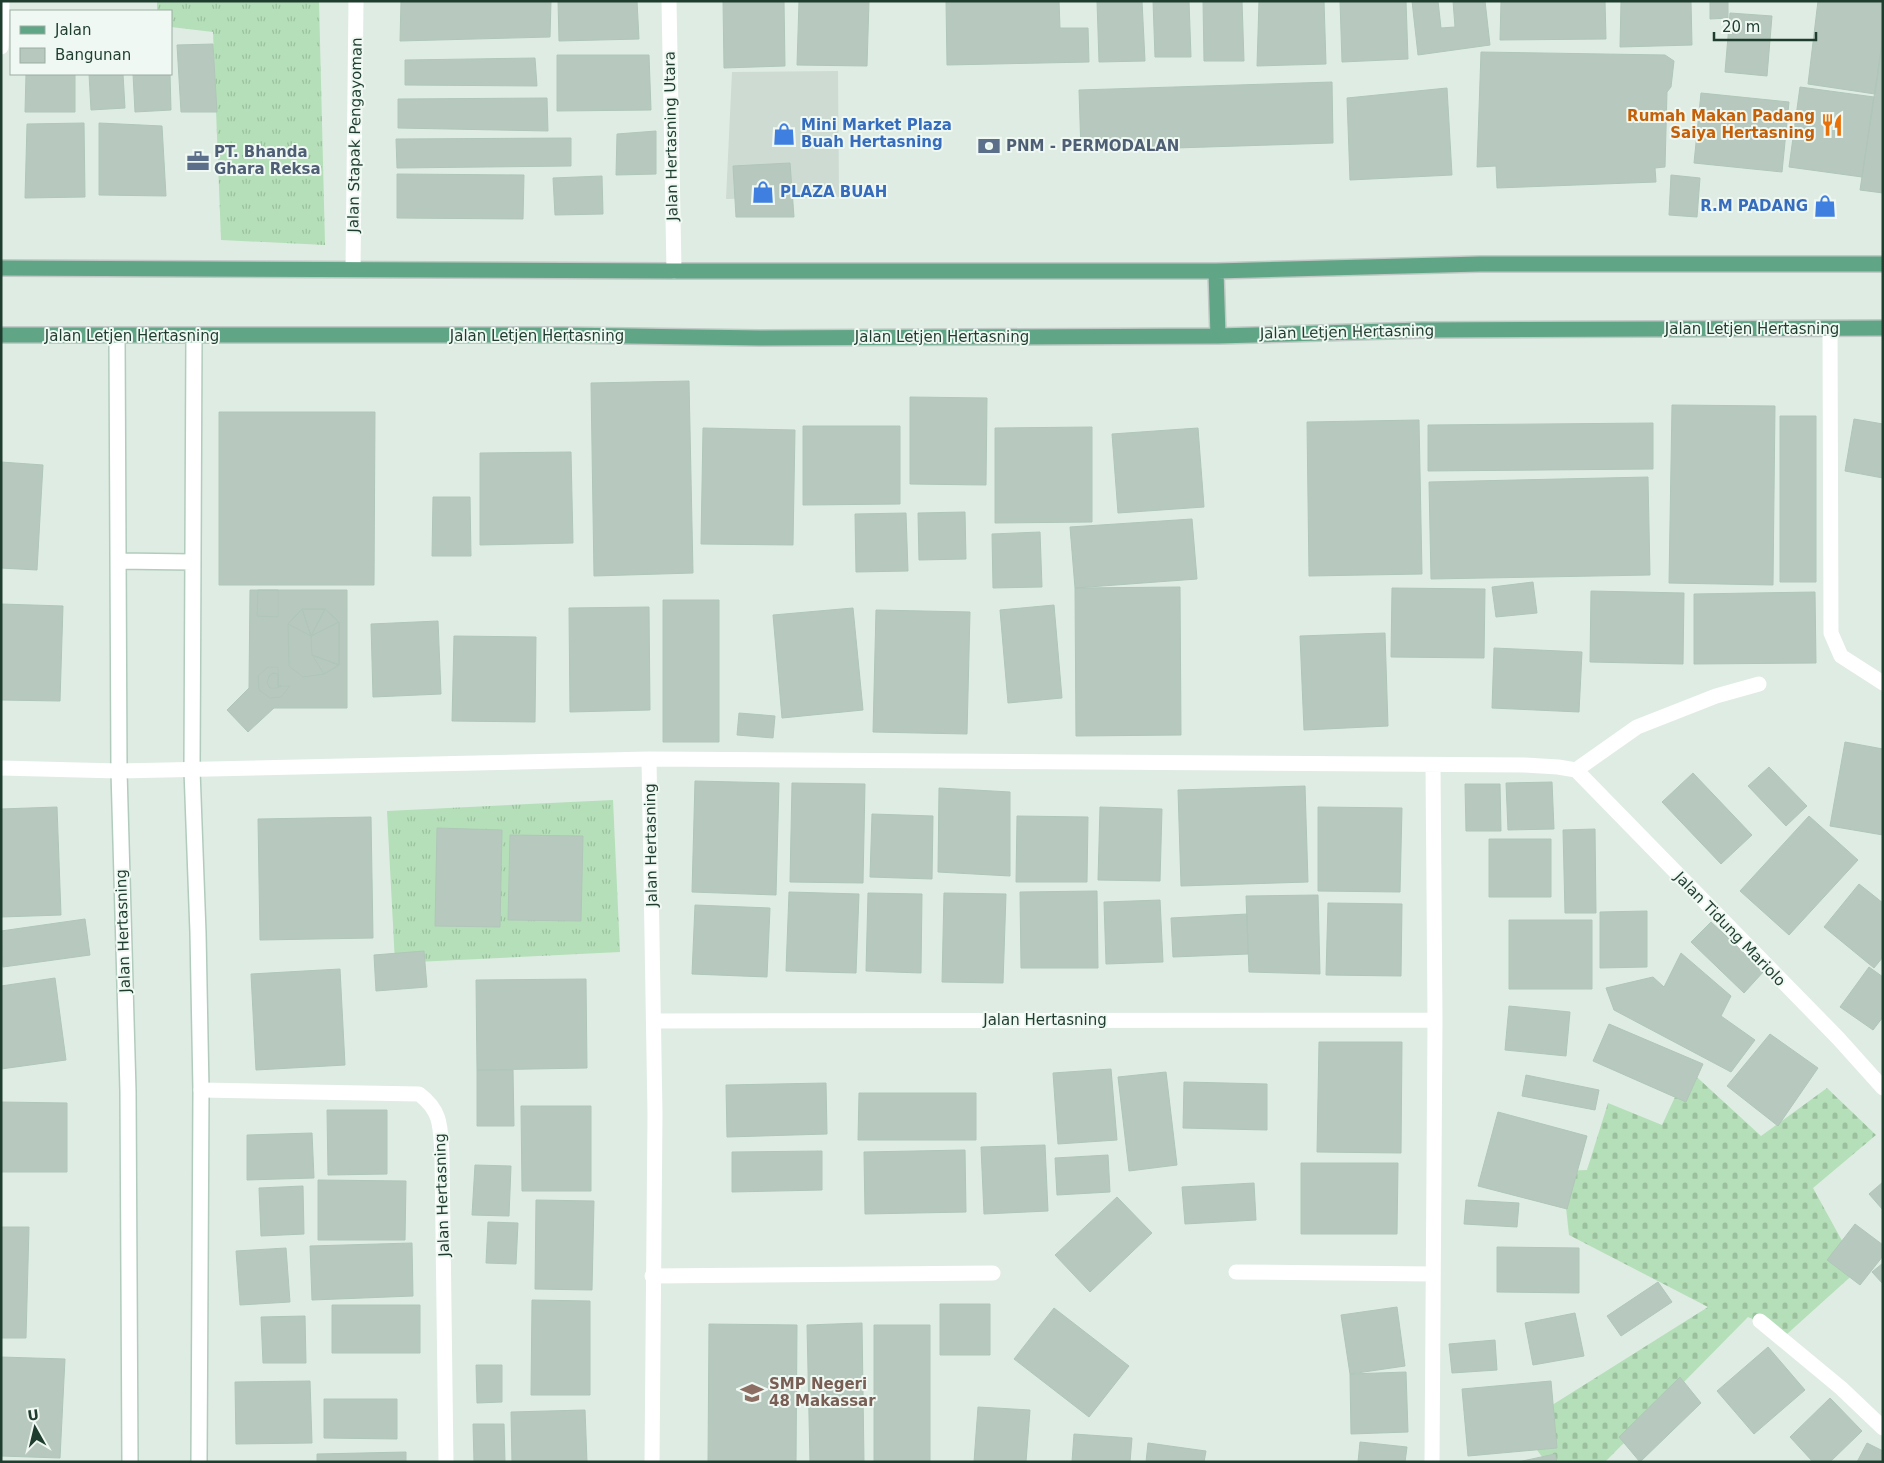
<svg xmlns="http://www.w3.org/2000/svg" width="1884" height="1463" font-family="'DejaVu Sans',sans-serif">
<defs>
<pattern id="grass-tufts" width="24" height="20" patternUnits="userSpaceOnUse" patternTransform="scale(1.25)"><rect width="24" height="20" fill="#b5dfb8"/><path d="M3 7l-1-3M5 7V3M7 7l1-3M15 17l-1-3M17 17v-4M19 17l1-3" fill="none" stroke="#9bc09e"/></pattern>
<pattern id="cemetery-stones" width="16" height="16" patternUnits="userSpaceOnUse" patternTransform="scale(1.25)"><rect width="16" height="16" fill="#b5dfb8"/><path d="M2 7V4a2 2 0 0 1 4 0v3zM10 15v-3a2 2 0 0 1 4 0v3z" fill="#9bc09e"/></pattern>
</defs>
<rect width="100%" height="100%" fill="#dfece3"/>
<path fill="#cddbd2" d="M838,71L839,197L726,199L732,72Z"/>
<path fill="url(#grass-tufts)" d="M157,1H319L325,245L221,240L213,32L171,27V11H157Z
M613,800L620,952L395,963L387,811Z"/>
<path fill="url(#cemetery-stones)" d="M1688,1069L1761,1136L1827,1088L1876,1135L1813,1188L1858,1270L1787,1334L1748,1317L1605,1462H1546L1519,1426L1708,1307L1569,1235L1562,1171L1587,1170L1608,1103L1662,1125Z"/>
<path fill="#b7c9be" stroke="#b0c6b9" d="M401,1H551L550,37L400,41Z
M558,1H637L639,39L559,41Z
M723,1H784L785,66L724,68Z
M799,1H869L867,66L797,65Z
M946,1H1059L1060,28H1088L1089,62L947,65Z
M1097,1H1142L1145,61L1099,62Z
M1153,1H1189L1191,57H1155Z
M1203,1H1242L1244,61H1204Z
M1259,1H1324L1326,64L1257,66Z
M1340,1H1406L1408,59L1342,62Z
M1412,1H1438L1441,28L1455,27L1453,1H1485L1490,45L1418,55Z
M1501,1H1605L1606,39L1500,40Z
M1621,1H1691L1692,45L1620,47Z
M1710,1H1728V18L1710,19Z
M1818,1H1883V37L1875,94L1808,84Z
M1730,13L1772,16L1767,76L1725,72Z
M1883,37V193L1860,190Z
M213,44L217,112H181L177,45Z
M1481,52L1665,55L1674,61L1671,87L1667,92L1665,167L1655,168L1656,182L1497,188L1496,166L1477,167Z
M557,55H649L651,110L557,111Z
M535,58L537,86L405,85V60Z
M26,74H75V112H25Z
M89,74H123L125,108L91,110Z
M133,74H170L171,110L135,112Z
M1332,82L1333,143L1081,151L1079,90Z
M1800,87L1874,97L1862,177L1789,167Z
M1447,88L1452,175L1350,180L1347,98Z
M1701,93L1789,102L1782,172L1694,163Z
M547,98L548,131L398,128V99Z
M84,123L85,197L25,198L27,124Z
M99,123L162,126L166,196L99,195Z
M656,131V174L616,175L617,134Z
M571,138V166L397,168L396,139Z
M790,163L794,217H736L733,166Z
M397,174L524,175L523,219L397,218Z
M1671,175L1700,178L1697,217L1669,215Z
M602,176L603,214L555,215L553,178Z
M689,381L693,573L594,576L591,383Z
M910,397L987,398L986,485L910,484Z
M1672,405L1775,406L1773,585L1669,583Z
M219,412H375L374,585H219Z
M1780,416H1816V582H1780Z
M1854,419L1883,424V478L1845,471Z
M1419,420L1422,574L1309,576L1307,422Z
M1653,423V469L1428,471V425Z
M803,426H900V504L803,505Z
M1092,427V522L995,523V428Z
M703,428L795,430L793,545L701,544Z
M1198,428L1204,507L1118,513L1112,434Z
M571,452L573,543L480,545V453Z
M1,462L43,465L37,570L1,568Z
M1648,477L1650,575L1431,579L1429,482Z
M433,497H470L471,556H432Z
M965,512L966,559L919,560L918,513Z
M906,513L908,571L856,572L855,514Z
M1192,519L1197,579L1075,588L1070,527Z
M1040,532L1042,587L993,588L992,534Z
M1533,582L1537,613L1496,617L1492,587Z
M1180,587L1181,735L1076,736L1075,588Z
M1392,588L1485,589L1484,658L1391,657Z
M250,590H347V708H274L248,732L227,710L249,688Z
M258,590H278V617L257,616Z
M1591,591L1684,593L1683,664L1590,662Z
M1815,592L1816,663L1694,664V594Z
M663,600H719V742H663Z
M1,604L63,606L60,701L1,700Z
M1054,605L1062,698L1008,703L1000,610Z
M649,607L650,710L570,712L569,608Z
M853,608L863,710L782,718L773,615Z
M302,609L311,636L288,624Z
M302,609H325L339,622V665L324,674L303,677L289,666L288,624Z
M302,609H325L311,636Z
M325,609L339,622L311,636Z
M876,610L970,612L967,734L873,732Z
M438,621L441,694L373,697L371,624Z
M339,622V665L312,655L311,636Z
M1385,633L1388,726L1304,730L1300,636Z
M454,636L536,637L535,722L452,721Z
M1494,648L1582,652L1579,712L1492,708Z
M312,655L339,665L324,674Z
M268,667H278V686H290L281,697L270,698L259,690L258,676Z
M273,673L278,674V686H281L277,688H270L267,683L269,676Z
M739,713L775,716L773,738L737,735Z
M1845,742L1883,749V835L1830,826Z
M1769,767L1807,806L1786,826L1748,786Z
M1693,773L1752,835L1721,864L1662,802Z
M695,781L779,783L776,895L692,892Z
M1552,782L1554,829L1508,830L1506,783Z
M792,783L865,784L863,883L790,882Z
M1465,784H1500L1501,831H1466Z
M1305,786L1308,882L1181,886L1178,790Z
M939,788L1010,792V876L938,872Z
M57,807L61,915L1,917V809Z
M1100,807L1162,809L1160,881L1098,880Z
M1318,807L1402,808L1400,892L1318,891Z
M872,814L933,816L932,879L870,877Z
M1017,816L1088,817L1087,882H1016Z
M1809,816L1858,860L1789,935L1740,891Z
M371,817L373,938L260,940L258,819Z
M437,828L502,830L500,927L435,926Z
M1595,829L1596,913H1565L1563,830Z
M510,835L583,836L581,921L508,920Z
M1489,839H1551V897H1489Z
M1859,884L1883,903V957L1874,968L1824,927Z
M1097,891L1098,968H1021L1020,892Z
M789,892L859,894L856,973L786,971Z
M868,893L922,894L921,973L866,971Z
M944,893L1006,894L1003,983L942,982Z
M1318,895L1320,974L1249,972L1246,896Z
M1160,900L1163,962L1106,964L1104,902Z
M1328,903L1402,904L1401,976L1326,975Z
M695,905L770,908L767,977L692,974Z
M1647,911V967L1600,968V912Z
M1247,914L1248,954L1173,957L1171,918Z
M85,919L90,955L3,967L1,931Z
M1509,920H1592V989H1509Z
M1711,922L1764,971L1744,993L1691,942Z
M424,951L427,987L376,991L374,955Z
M1681,953L1731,996L1721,1016L1755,1040L1731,1072L1614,1010L1606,988L1653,977L1664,987Z
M1869,967L1883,977V1017L1873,1030L1840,1007Z
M340,969L345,1065L256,1070L251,974Z
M55,978L66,1060L1,1069V986Z
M586,979L587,1068L477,1070L476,980Z
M1509,1006L1570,1012L1566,1056L1505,1050Z
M1609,1024L1703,1064L1686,1102L1593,1061Z
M1770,1034L1818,1068L1778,1126L1727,1086Z
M1319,1042H1402L1401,1153L1317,1152Z
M1111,1069L1117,1140L1058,1144L1053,1073Z
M477,1070H513L514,1126H477Z
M1166,1072L1177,1165L1129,1171L1118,1077Z
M1526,1075L1599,1090L1595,1110L1522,1096Z
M1184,1082L1267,1084V1130L1183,1128Z
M826,1083L827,1134L727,1137L726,1085Z
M859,1093H976V1140H858Z
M1,1102L67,1103V1172H1Z
M521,1106H591V1191H522Z
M327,1110H387V1174L328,1175Z
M1498,1112L1587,1136L1567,1209L1478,1186Z
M312,1133L314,1178L247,1180V1135Z
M1045,1145L1048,1211L984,1214L981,1147Z
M965,1150L966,1212L865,1214L864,1152Z
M822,1151V1190L732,1192V1152Z
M1108,1155L1110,1192L1057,1195L1055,1158Z
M1301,1163H1398L1397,1234H1301Z
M475,1165L511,1166L509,1216L472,1215Z
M318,1180L406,1181L405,1240H318Z
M1883,1182V1210L1869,1194Z
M1254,1183L1256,1220L1185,1224L1182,1187Z
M303,1186L304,1234L261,1236L259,1188Z
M1117,1197L1152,1233L1090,1292L1055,1255Z
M536,1200L594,1201L592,1290L535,1289Z
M1466,1200L1519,1203L1517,1227L1464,1224Z
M488,1222L518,1223L516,1264L486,1263Z
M1855,1224L1883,1245V1256L1860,1285L1827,1260Z
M1,1227H29L26,1338H1Z
M412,1243L413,1296L312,1300L310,1246Z
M1497,1247L1579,1248V1293L1497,1292Z
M286,1248L290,1302L240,1305L236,1251Z
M1883,1263V1284L1872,1272Z
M1658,1282L1672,1302L1621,1336L1607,1316Z
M532,1300L590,1301V1395H531Z
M940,1304H990V1355H940Z
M332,1305H420V1353H332Z
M1397,1307L1405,1366L1350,1374L1341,1315Z
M1054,1308L1129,1366L1089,1417L1014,1359Z
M1575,1313L1584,1356L1533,1365L1525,1323Z
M305,1316L306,1363H263L261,1317Z
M862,1323L864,1462H810L807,1325Z
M709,1324L797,1325L796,1462H708Z
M874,1325H930V1461L874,1462Z
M1495,1340L1497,1370L1452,1373L1449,1344Z
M1768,1347L1805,1390L1754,1434L1717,1391Z
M1,1357L65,1359L60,1458L1,1456Z
M476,1365H502V1402L477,1403Z
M1406,1372L1408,1432L1351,1434L1350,1374Z
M1680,1377L1701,1403L1640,1462L1619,1437Z
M310,1381L312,1443L236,1444L235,1382Z
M1551,1381L1557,1448L1468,1456L1462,1389Z
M1830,1398L1862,1431L1830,1462H1813L1790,1437Z
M324,1399H397V1439L324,1438Z
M978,1407L1030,1410L1026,1462H974Z
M585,1410L587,1462H512L511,1412Z
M473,1424H504L505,1462H474Z
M1074,1434L1132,1438L1130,1462H1072Z
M1360,1442L1407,1447L1405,1462H1358Z
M1148,1443L1206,1451L1204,1462H1146Z
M1867,1443L1883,1451V1462H1857Z
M406,1452V1462H317V1454Z
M1555,1454L1557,1462H1518Z"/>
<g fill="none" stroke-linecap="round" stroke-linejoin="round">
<defs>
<path id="secondary" d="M117,336L119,771L128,1091L130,1462
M194,336L192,770L198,933L201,1090L199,1462
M118,561L193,562"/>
<path id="primary" d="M1,268L674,271H1216L1480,264H1883
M1216,271L1218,336
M1,335H563L760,338L1218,336L1422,330L1883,328"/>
</defs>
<use href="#secondary" stroke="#b1ccbd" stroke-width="18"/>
<use href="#primary" stroke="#c0c9c5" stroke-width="18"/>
<path stroke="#fff" stroke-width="15" d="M1830,329L1831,633L1841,656L1883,683"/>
<path stroke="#fff" stroke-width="15" d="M669,1L674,271
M1,47L2,1
M353,269L356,1
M649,759L655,1114L652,1462
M1,768L119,771L649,759L1525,765L1558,767L1576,770L1637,727L1716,696L1759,684
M1576,770L1838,1038L1883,1088
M655,1021L1435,1020
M201,1090L419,1094C443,1112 440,1129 442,1156L446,1462
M1236,1272L1433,1274
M652,1276L993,1273
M1760,1321L1841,1388L1883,1428
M1432,1462L1435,1020L1433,765"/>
<use href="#secondary" stroke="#fff" stroke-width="15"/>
<use href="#primary" stroke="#5fa586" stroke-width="15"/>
</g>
<defs>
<symbol id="restaurant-bare" viewBox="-9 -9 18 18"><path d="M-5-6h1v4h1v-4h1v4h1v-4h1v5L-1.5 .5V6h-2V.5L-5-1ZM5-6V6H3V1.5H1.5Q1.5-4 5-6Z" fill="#e8710a" stroke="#eff8f2" stroke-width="2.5" paint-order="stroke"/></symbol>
<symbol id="shop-bare" viewBox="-9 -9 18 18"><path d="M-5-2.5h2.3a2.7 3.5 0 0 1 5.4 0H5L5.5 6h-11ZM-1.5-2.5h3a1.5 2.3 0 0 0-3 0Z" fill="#3f7fe0" stroke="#eff8f2" stroke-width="2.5" paint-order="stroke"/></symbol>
<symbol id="bank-bare" viewBox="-9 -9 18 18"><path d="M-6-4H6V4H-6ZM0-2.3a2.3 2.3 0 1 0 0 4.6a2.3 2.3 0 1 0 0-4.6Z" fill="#5c6f8a" stroke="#eff8f2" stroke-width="2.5" paint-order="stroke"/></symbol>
<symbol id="office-bare" viewBox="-9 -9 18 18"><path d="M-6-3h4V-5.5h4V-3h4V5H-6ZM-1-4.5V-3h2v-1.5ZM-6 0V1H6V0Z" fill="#5c6f8a" stroke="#eff8f2" stroke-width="2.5" paint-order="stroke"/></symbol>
<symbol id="school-bare" viewBox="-9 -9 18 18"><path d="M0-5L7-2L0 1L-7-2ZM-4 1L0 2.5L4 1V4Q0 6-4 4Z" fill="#8d6e63" stroke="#eff8f2" stroke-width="2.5" paint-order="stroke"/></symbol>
</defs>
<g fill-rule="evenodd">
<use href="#restaurant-bare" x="1816" y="109" width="32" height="32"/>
<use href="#shop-bare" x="768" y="118" width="32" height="32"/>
<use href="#bank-bare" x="973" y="130" width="32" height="32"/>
<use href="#office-bare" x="182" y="145" width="32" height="32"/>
<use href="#shop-bare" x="747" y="176" width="32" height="32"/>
<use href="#shop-bare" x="1809" y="190" width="32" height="32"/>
<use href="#school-bare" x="736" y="1377" width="32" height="32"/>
</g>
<g text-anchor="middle" stroke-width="4" stroke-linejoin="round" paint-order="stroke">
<g font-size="15" font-weight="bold" fill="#c56008" stroke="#eff8f2" text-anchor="end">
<text x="1815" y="121">Rumah Makan Padang<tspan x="1815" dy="17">Saiya Hertasning</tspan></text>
</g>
<g font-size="15" font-weight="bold" fill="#366cbe" stroke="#eff8f2" text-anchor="start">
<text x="801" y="130">Mini Market Plaza<tspan x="801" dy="17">Buah Hertasning</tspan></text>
<text x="780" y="197">PLAZA BUAH</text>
<text x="1808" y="211" text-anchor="end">R.M PADANG</text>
</g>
<g font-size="15" fill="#1e3d2f" stroke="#eff8f2">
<text transform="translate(355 135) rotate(-89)" y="5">Jalan Stapak Pengayoman</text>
<text transform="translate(671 136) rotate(-91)" y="5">Jalan Hertasning Utara</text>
<text x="1752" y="334">Jalan Letjen Hertasning</text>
<text transform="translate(1347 332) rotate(-1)" y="5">Jalan Letjen Hertasning</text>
<text x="132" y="341">Jalan Letjen Hertasning</text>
<text x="537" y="341">Jalan Letjen Hertasning</text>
<text x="942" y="342">Jalan Letjen Hertasning</text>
<text transform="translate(651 845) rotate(-91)" y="5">Jalan Hertasning</text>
<text transform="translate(1730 929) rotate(46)" y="5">Jalan Tidung Mariolo</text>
<text transform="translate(123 931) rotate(-92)" y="5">Jalan Hertasning</text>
<text x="1045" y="1025">Jalan Hertasning</text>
<text transform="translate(442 1195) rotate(-92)" y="5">Jalan Hertasning</text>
</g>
<g font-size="15" font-weight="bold" fill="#4e5e75" stroke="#eff8f2" text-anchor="start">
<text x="1006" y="151">PNM - PERMODALAN</text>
<text x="214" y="157">PT. Bhanda<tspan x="214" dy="17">Ghara Reksa</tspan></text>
</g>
<g font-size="15" font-weight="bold" fill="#785e54" stroke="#eff8f2" text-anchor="start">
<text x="769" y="1389">SMP Negeri<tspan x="769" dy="17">48 Makassar</tspan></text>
</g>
</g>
<rect width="1884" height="1463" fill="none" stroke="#1e3d2f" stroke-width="5"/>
<rect x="10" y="10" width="162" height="65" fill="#eff8f2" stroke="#9bada4"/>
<rect x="20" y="26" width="25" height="8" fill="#5fa586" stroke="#9bada4"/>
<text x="55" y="35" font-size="15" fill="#1e3d2f">Jalan</text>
<rect x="20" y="48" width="25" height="15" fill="#b7c9be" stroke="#9bada4"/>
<text x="55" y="60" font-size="15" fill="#1e3d2f">Bangunan</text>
<g transform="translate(35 1428) rotate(352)" stroke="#eff8f2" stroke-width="4" paint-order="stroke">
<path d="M0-4L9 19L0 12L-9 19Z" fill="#1e3d2f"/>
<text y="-8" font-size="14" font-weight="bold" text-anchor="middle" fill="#1e3d2f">U</text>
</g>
<path d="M1714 32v8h102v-8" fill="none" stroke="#1e3d2f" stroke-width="2.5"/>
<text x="1722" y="32" font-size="15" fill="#1e3d2f" stroke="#eff8f2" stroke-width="4" paint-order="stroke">20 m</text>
</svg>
